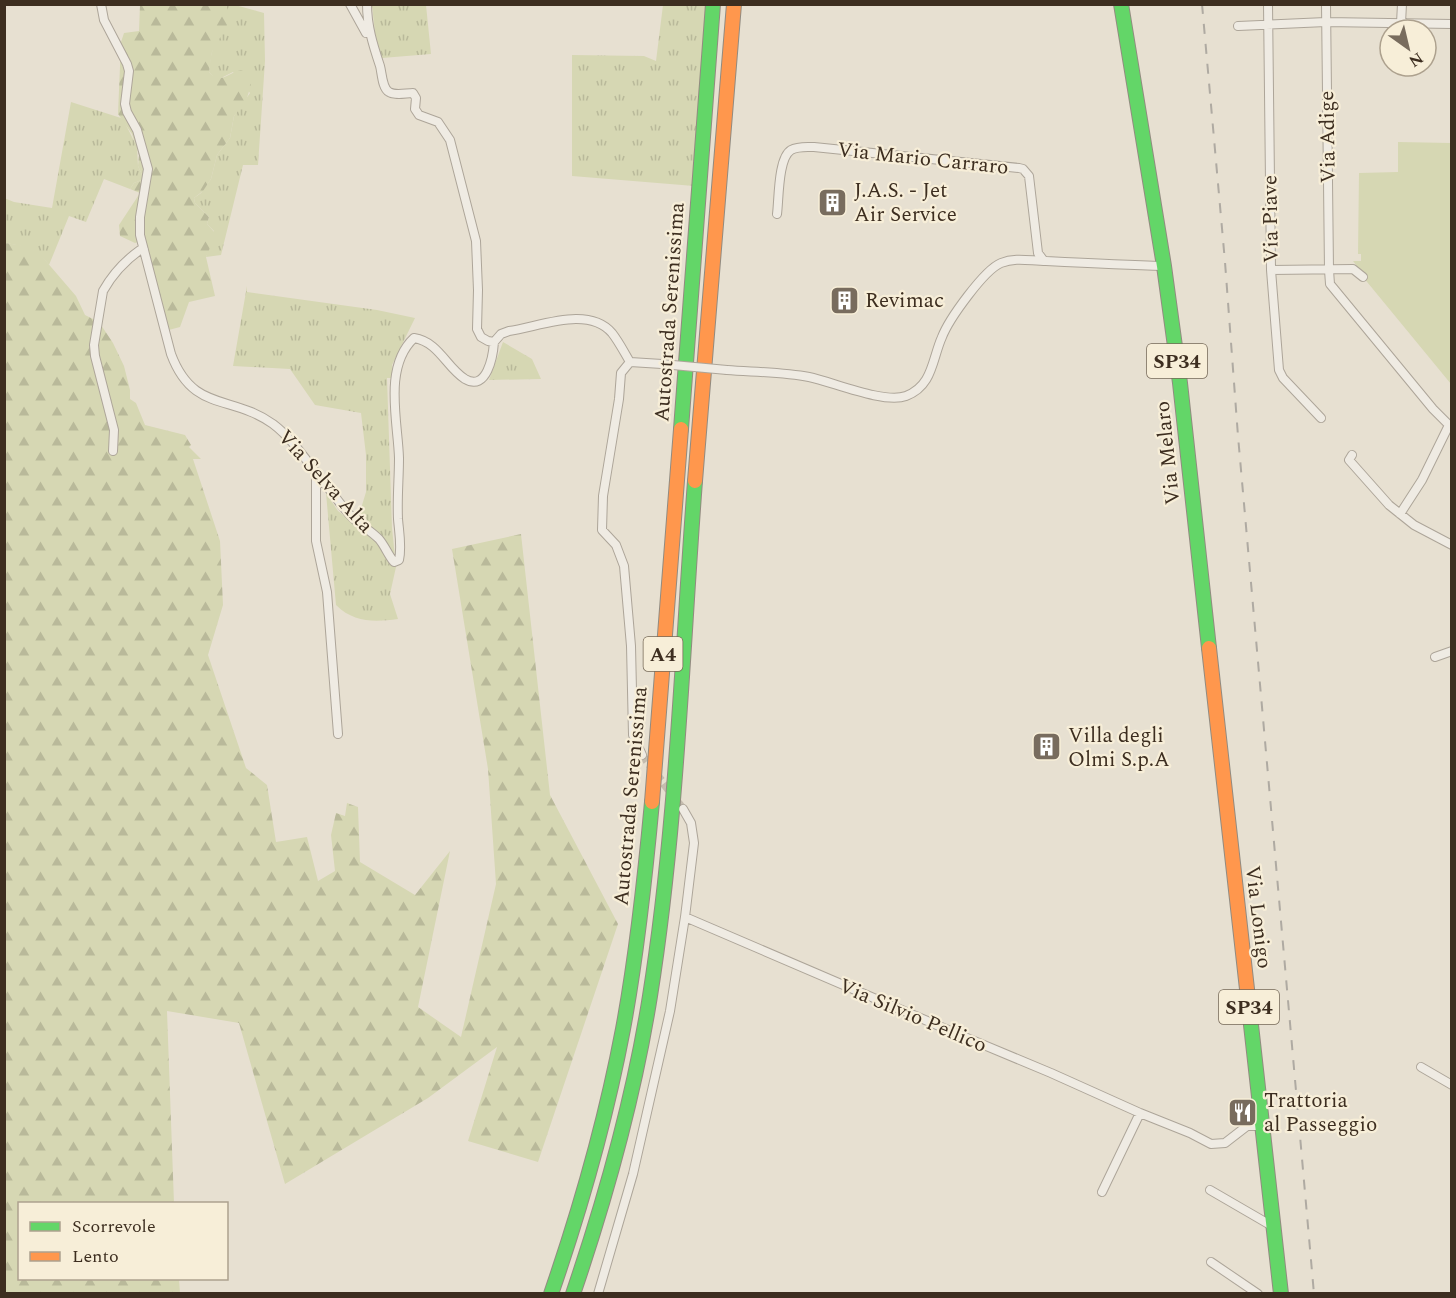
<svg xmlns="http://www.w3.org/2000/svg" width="1456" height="1298" font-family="Spectral,serif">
<defs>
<pattern id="grass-tufts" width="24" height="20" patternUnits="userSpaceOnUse" patternTransform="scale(1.5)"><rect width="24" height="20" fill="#d6d7b3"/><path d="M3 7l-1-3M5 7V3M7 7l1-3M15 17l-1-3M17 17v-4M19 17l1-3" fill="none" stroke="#b9b99a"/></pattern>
<pattern id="forest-firs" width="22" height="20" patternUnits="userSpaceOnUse" patternTransform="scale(1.5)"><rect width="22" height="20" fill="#d6d7b3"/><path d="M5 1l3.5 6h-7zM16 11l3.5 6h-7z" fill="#b9b99a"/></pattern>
</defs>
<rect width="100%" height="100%" fill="#e7e0d1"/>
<path fill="url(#grass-tufts)" d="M226,5H235L264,13L265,61L258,165H243L221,255L206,257L214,231L207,224L209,217L195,203L194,198L201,193L211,179L217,155L230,138L234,116L250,93L233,72L219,79L215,78L209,72C210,65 210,58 212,52C218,33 231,27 226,5Z
M372,5H426L431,54L382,58L376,43Z
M663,5H709L694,186L572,176V55L644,56L656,61Z
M71,102L121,118L124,121L137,147L138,166L144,179L134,183L130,189L104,179L86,222L69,216L49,265C34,247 27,247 5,243L4,198L14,202L52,208Z
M247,286V292L377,310L415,318L392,365L395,378H387L392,528L396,567L390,594L398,619C375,622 354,623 336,605L326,493L338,511L356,525L366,492V455L361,413L315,405L290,369L233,366Z
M503,342L532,359L541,379L489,380Z"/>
<path fill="url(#forest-firs)" d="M140,5H226L231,18L212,52L209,72C221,85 227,73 241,70L245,72L251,85L246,101L234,116L230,138L217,155L211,179L203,191L194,198L195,203L209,217L207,224L216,234L206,257L215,296L189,302L180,327L165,331L141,241L135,243L120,236L119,225L140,193L130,189L134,183L144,179L138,166L139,155L132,134L118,114L121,42L124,33L139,31Z
M5,243L26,246L39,253L76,296L85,315L99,322L113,343L124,366L130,390V399L136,403L145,425L185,435L191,445L189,447L201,459H193L220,541L223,605L208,655L246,768L267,785L276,842L307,837L318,881L335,871L331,835L336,813L345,816L347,803L358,807L360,862L415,895L450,851L418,1007L461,1037L496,884L488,769L452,549L521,534L550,795L618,924L538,1162L468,1141L497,1047L428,1098L285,1184L239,1023L167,1011L174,1203L20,1204V1278L179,1279L180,1293L5,1294Z"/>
<path fill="#d6d7b3" d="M1398,142L1451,143V384L1363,277L1365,276L1353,261H1361V254H1358L1359,173L1398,172Z"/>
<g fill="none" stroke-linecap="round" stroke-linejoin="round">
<path stroke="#c5bcae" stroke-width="8" stroke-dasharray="8 4" stroke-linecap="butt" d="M642,755L683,809"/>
<defs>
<path id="street" d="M101,4L104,20L127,64L129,71L125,104L127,112L137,130L148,169L140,217V235L171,354C193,413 231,394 273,424C293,439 308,463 324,483C334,494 343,509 354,519C362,526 371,531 379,539C385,546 388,555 394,562L399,560C402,546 399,532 398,519C397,498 399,478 399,458C398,422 383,367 414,338C439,342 446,367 465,379C487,392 493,356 494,342
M350,4L366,33
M367,4C367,26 373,45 380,66C382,73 382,88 389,92C395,96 406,93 413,93L416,98L415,109L419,115L438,122L450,140L476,241L478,290L477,329L481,337L488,341L494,342L501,334L509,331C539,327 588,305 612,333C619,342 624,352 630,362L662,364
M1268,4L1271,270L1279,370L1283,378L1321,418
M1326,4L1329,270L1330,284L1433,409L1449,425H1452
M1401,23L1402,4
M1238,26L1326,22L1452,24
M777,214C779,199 778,158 791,150C798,146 806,147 814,147L1019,168L1023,169L1029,176L1038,253L1044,261H1046
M1271,270L1353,269L1363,277
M630,362L621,373L619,399L603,496L602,530L616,545L624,566L631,646L633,735L642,755
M727,370C754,372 783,372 809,377C833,382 884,404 906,396C933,386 932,359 942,337C949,319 984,270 1001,263C1016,257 1030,261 1046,261C1085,263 1125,265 1164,266
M113,451L114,430L95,356L94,345L103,291C112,275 126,260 140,250H144
M1352,455L1349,460L1389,505L1414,525L1452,545
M316,472V541L327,592L338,734
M1400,514L1422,480L1449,425
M1435,657L1452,651
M685,917L960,1035L1051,1073L1140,1113L1190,1133L1211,1144L1225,1143L1247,1126H1263
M1421,1067L1452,1085
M1210,1190L1272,1226
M1102,1192L1140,1113
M1211,1262L1258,1294
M598,1294L633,1174L670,1011L685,917L694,843L691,823L683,809"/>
<path id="fast" d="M1121,4L1164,266L1180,383L1209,648
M681,429L713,4
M1248,998L1281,1294
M551,1294C581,1207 606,1119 623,1029C637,954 645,878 652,802
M573,1294C606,1197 634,1097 650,996C677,826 682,653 695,481"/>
<path id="slow" d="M695,481L734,4
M1209,648L1248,998
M652,802L681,429"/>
</defs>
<use href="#street" stroke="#ada599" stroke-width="10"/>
<use href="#fast" stroke="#928b80" stroke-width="16"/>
<use href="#slow" stroke="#928b80" stroke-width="16"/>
<use href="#street" stroke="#efebe3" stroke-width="8"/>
<use href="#fast" stroke="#63d668" stroke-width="14"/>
<use href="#slow" stroke="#ff974d" stroke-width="14"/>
<path stroke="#afaaa2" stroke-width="2" stroke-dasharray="10 10" stroke-linecap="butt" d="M1202,4L1225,262L1238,436L1314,1294"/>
<defs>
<path id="street-bridge" d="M662,364L727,370"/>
</defs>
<use href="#street-bridge" stroke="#ada599" stroke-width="10" stroke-linecap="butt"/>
<use href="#street-bridge" stroke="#efebe3" stroke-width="8"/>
</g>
<defs>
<symbol id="building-square" viewBox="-11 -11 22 22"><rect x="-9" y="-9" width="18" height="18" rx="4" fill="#786c5e" stroke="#f7eed8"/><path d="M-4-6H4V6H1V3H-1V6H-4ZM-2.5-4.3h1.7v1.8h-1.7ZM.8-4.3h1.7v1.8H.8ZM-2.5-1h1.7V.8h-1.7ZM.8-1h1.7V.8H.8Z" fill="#fff"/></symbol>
<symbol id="restaurant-square" viewBox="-11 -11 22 22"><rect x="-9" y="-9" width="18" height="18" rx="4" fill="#786c5e" stroke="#f7eed8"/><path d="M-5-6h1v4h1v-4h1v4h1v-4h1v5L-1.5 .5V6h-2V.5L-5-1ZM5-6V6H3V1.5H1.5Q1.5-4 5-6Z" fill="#fff"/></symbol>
</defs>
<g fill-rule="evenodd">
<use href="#building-square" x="816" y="186" width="33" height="33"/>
<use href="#building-square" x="828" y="284" width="33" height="33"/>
<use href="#building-square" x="1030" y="730" width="33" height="33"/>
<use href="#restaurant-square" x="1226" y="1096" width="33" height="33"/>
</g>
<g text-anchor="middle" stroke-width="4.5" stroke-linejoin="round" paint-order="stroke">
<g fill="#f7eed8" stroke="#756857" stroke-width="1.5">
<rect x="1147" y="344" width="60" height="34" rx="4.5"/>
<rect x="643.5" y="637" width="39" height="34" rx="4.5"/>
<rect x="1219" y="990" width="60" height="34" rx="4.5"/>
</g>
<g font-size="20" font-weight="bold" fill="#3d2e20">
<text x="1177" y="368">SP34</text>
<text x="663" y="661">A4</text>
<text x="1249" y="1014">SP34</text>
</g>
<g font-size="21" fill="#3d2e20" stroke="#f7eed8">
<text transform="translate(1327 137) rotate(-91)" y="7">Via Adige</text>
<text transform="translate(923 158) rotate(6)" y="7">Via Mario Carraro</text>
<text transform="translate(1270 219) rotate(-91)" y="7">Via Piave</text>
<text transform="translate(669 312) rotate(-86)" y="7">Autostrada Serenissima</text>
<text transform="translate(1167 453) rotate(-96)" y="7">Via Melaro</text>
<text transform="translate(326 481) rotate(48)" y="7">Via Selva Alta</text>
<text transform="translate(630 796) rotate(-85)" y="7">Autostrada Serenissima</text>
<text transform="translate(1259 917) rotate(83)" y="7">Via Lonigo</text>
<text transform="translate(913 1015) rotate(23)" y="7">Via Silvio Pellico</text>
</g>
<g font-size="21" fill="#3d2e20" stroke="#f7eed8" text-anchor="start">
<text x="854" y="197">J.A.S. - Jet<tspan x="854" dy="24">Air Service</tspan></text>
<text x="865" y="307">Revimac</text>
<text x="1068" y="742">Villa degli<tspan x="1068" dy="24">Olmi S.p.A</tspan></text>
<text x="1264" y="1107">Trattoria<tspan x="1264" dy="24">al Passeggio</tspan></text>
</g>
</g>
<rect width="1456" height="1298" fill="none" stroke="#3d2e20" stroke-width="12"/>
<rect x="18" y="1202" width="210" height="78" fill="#f7eed8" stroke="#ada18e" stroke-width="1.5"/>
<rect x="30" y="1222" width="30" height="9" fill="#63d668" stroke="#ada18e" stroke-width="1.5"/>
<text x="72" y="1232" font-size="18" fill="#3d2e20">Scorrevole</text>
<rect x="30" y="1252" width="30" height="9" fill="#ff974d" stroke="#ada18e" stroke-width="1.5"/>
<text x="72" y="1262" font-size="18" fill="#3d2e20">Lento</text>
<g transform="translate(1408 48) rotate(146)"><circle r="28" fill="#f7eed8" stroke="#ada18e" stroke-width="1.5"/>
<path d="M0-4.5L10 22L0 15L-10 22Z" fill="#786c5e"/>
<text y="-9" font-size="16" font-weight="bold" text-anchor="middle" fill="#3d2e20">N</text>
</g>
</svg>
